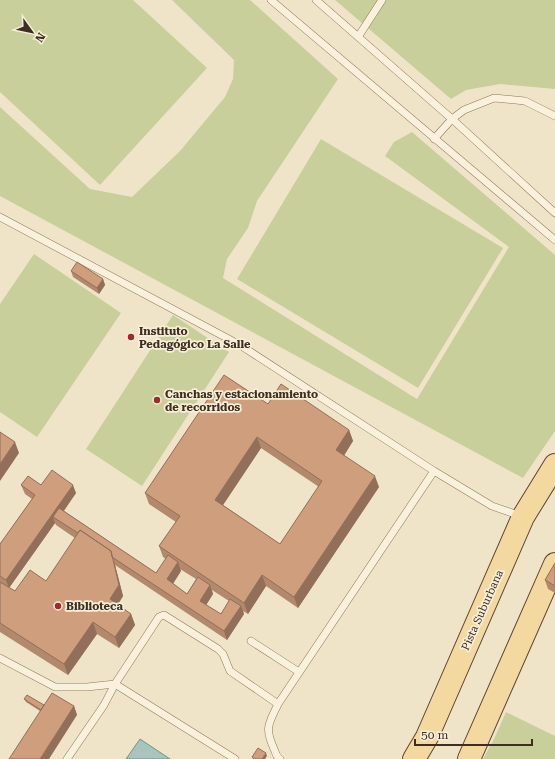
<svg xmlns="http://www.w3.org/2000/svg" width="555" height="759" font-family="'Roboto Serif',serif">
<rect width="100%" height="100%" fill="#f0e4c8"/>
<path fill="#c9cf9b" d="M0,0H133L207,68L100,185L0,92Z
M172,0H250L338,79L257,201L248,228L227,259L223,278L417,399L509,247L385,156L394,142L412,132L555,255V431L523,478L0,196V107L90,189L132,197L180,151L225,97L233,79L234,60Z
M335,0H555V89L500,84L466,90L451,99Z
M321,139L503,248L418,388L237,279Z
M34,254L121,313L37,437L0,412V304Z
M173,315L229,352L142,486L86,449Z
M506,712L555,736V759H483L494,739Z"/>
<path fill="#a9c4bc" stroke="#6f938a" d="M140,739L170,759H126Z"/>
<g fill="none" stroke-linecap="round" stroke-linejoin="round">
<defs>
<path id="service" d="M271,0L555,240
M316,0L452,119L555,213
M358,37L382,0
M434,139L452,119L464,110L494,98L525,101L555,116
M0,217L240,345L434,471
M251,641L299,672
M0,658L55,687H87L115,684
M67,759L104,705L115,684
M235,759L115,684L159,617L164,615L218,649L223,654L230,671L278,704
M280,759C276,757 276,753 274,749C264,727 269,724 278,704L434,471L492,506L521,516"/>
<path id="primary" d="M414,759L427,737L523,517L555,465
M469,759L555,564"/>
</defs>
<use href="#service" stroke="#8d765c" stroke-width="8"/>
<use href="#primary" stroke="#5b4430" stroke-width="24"/>
<use href="#service" stroke="#faf1dc" stroke-width="7"/>
<use href="#primary" stroke="#f3d9a0" stroke-width="22"/>
</g>
<path fill="#b2896c" fill-rule="evenodd" d="M71,271L103,279L105,285L99,294L73,277Z
M268,404L349,430L353,441L344,456L379,487L298,608L266,586L248,614L243,611L244,614L227,640L115,565L123,596L118,605L131,614L135,625L119,648L97,634L68,675L0,632V544L32,499L25,494L21,485H41L76,493L64,511L156,573L166,559L163,557L159,546L176,522L149,504L145,493ZM261,448L319,487L280,544L223,505ZM55,523L56,525L75,538L46,581L15,591L9,588ZM180,569L196,579L187,594L173,584L181,571ZM212,590L229,601L221,614L206,605L213,594Z
M555,563V593L548,589L545,580Z
M24,699L44,705L74,706L77,715L40,711L26,702Z"/>
<path fill="#916f58" d="M103,279L105,285L99,294L97,288Z
M349,430L353,441L340,461L336,450Z
M257,437L261,448L219,511L215,500Z
M15,442L19,453L0,481V464Z
M375,476L379,487L298,608L294,597Z
M73,485L76,493L57,520L53,517L55,523L9,588L6,580Z
M112,557L115,565L123,596L114,610L110,599Z
M178,562L181,571L170,588L167,579Z
M262,575L266,586L248,614L244,603Z
M210,585L213,594L203,610L200,601Z
M241,606L244,614L227,640L224,631Z
M131,614L135,625L119,648L115,637Z
M93,622L97,634L68,675L64,664Z
M74,706L77,715L49,759H40Z
M266,753L267,756L265,759H262Z"/>
<path fill="#cf9f7d" stroke="#916f58" fill-rule="evenodd" d="M77,262L103,279L97,288L71,271Z
M224,375L268,404L281,384L349,430L336,450L375,476L294,597L262,575L244,603L159,546L180,516L145,493ZM257,437L322,481L280,544L215,500Z
M0,432L15,442L0,464Z
M52,470L73,485L6,580L0,576V544L35,495L21,485L28,476L41,485Z
M59,508L156,573L168,555L178,562L167,579L187,594L198,577L210,585L200,601L221,614L230,599L241,606L224,631L112,557L111,551L80,530L78,533L53,517Z
M80,530L111,551L119,585L110,599L131,614L115,637L93,622L64,664L0,623V582L15,591L30,570L46,581Z
M555,563V586L545,580Z
M52,693L74,706L40,759H9Z
M27,695L44,705L41,710L24,699Z
M258,748L266,753L262,759H254L252,757Z"/>
<g fill="#9e2a2b" stroke="#f7eed8" stroke-width="1.5">
<circle cx="131" cy="337" r="4"/>
<circle cx="157" cy="400" r="4"/>
<circle cx="58" cy="606" r="4"/>
</g>
<g text-anchor="middle" stroke-width="3.5" stroke-linejoin="round" paint-order="stroke">
<g font-size="11" font-weight="bold" fill="#3d2e20" stroke="#f7eed8" text-anchor="start">
<text x="139" y="335">Instituto<tspan x="139" dy="13">Pedagógico La Salle</tspan></text>
<text x="165" y="398">Canchas y estacionamiento<tspan x="165" dy="13">de recorridos</tspan></text>
<text x="66" y="610">Biblioteca</text>
</g>
<g font-size="11" fill="#3d2e20" stroke="#f7eed8">
<text transform="translate(482 610) rotate(-66)" y="4">Pista Suburbana</text>
</g>
</g>
<g transform="translate(32 32) rotate(123)" stroke="#f7eed8" stroke-width="3" paint-order="stroke">
<path d="M0-3L7 15L0 10L-7 15Z" fill="#3d2e20"/>
<text y="-6" font-size="11" font-weight="bold" text-anchor="middle" fill="#3d2e20">N</text>
</g>
<path d="M415 739v6h117v-6" fill="none" stroke="#3d2e20" stroke-width="2"/>
<text x="421" y="739" font-size="12" fill="#3d2e20" stroke="#f7eed8" stroke-width="3" paint-order="stroke">50 m</text>
</svg>
